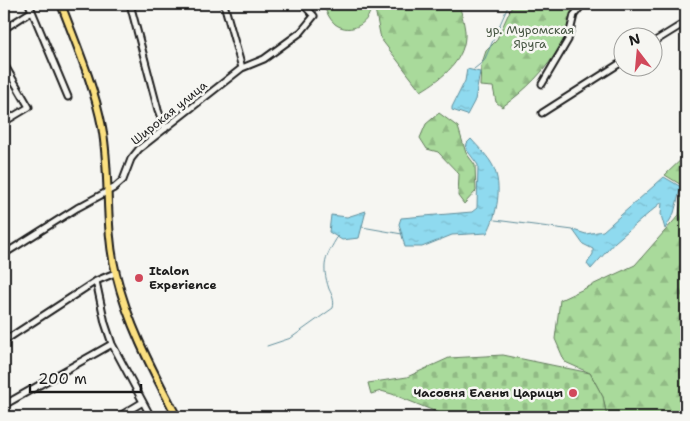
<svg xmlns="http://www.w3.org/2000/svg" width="690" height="421" font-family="'Shantell Sans',sans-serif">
<defs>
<pattern id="forest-firs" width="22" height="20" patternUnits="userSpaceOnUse" patternTransform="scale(1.25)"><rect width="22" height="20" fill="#a9da9b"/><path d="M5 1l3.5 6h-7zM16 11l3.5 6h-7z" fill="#91ba85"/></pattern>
<pattern id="cemetery-stones" width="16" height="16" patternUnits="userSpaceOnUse" patternTransform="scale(1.25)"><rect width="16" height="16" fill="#a9da9b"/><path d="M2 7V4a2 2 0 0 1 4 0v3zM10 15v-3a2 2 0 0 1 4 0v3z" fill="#91ba85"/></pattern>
<pattern id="water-ripples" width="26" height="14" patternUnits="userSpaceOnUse" patternTransform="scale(1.25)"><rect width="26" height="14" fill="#8fdaef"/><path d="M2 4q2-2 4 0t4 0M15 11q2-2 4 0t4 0" fill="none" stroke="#7bbacc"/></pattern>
</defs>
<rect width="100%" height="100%" fill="#f6f6f2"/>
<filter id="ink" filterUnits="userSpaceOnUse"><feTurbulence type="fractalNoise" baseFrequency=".02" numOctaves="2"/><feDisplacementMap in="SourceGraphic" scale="10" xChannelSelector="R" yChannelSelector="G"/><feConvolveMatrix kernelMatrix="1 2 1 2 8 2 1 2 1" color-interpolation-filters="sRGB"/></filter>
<g filter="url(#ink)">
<path fill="url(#forest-firs)" stroke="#627b5c" d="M374,4H459C461,12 464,22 465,31C467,59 443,78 421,91L381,39Z
M513,4H581C566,16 570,28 561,45C547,69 525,91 502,107L496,102L493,87L480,86L481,66L486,51L496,41Z
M439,113L458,127L466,153L475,165L476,191L464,204L458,196L459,174L438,152L427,149L420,138L426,124Z
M686,155V417H607L603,397L590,373L565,362L555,339L560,300L635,265L679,215L683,186L665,175Z"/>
<path fill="url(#cemetery-stones)" stroke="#627b5c" d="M503,355L590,373L603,397L607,417H449L392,394L381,391L371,394L368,383L407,377L449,358Z"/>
<path fill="#a9da9b" stroke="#627b5c" d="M322,4H371C372,22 351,36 335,24C329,19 326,10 322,4Z"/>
<path fill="url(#water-ripples)" stroke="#618e9b" d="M467,69L480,72L475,100L467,115L452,110V107L465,81Z
M471,139C478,147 488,156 493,166C503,186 497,215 487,233L452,235L422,247H405L399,224L401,218L472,212L477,208L478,165L466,149L467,143Z
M664,177L681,187L674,213L665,229L661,215L662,202L615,242L591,269L587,264L593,254V249L583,244L573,230L586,234L603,231Z
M366,211L359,238L342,240L329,232L331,215L347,217Z"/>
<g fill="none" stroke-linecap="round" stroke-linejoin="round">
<path stroke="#618e9b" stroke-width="1" d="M474,69L484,61L509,4
M495,220L573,230
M362,227L402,234
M267,346L291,338L333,308C335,301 332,295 329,289C321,264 325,258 338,236"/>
<defs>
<path id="minor" d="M29,4L68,97
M130,4L158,110L165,129
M224,4L242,68
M4,29L32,11
M652,43L686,22
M4,64L29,107L4,122
M542,84L568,40L574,15L583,4
M542,113L622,62
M4,254L77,208L114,188L123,180L131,159L139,149L242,68L264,59L301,32L314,16L303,4
M96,281L105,323L112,344L151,417
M4,341L96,281L115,273
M4,405L112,344
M118,417L143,402"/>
<path id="major" d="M61,4C76,44 94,85 102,127C111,175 104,226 116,274C128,325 153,371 177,417"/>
</defs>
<use href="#minor" stroke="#1c1c1c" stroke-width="9"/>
<use href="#major" stroke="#1c1c1c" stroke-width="10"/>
<use href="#minor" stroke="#f6f6f2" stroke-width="5"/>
<use href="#major" stroke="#fbe080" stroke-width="6"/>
</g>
</g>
<g fill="#d1495b" stroke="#f6f6f2" stroke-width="2">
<circle cx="139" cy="278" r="5"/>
<circle cx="573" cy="393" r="5"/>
</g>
<g text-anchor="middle" stroke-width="5" stroke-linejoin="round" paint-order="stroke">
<g font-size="12" fill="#465542" stroke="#f6f6f2">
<text x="530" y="34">ур. Муромская<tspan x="530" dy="14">Яруга</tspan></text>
</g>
<g font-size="12" fill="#1c1c1c" stroke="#f6f6f2">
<text transform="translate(169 113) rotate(-39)" y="4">Широкая улица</text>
</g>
<g font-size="12" font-weight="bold" fill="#1c1c1c" stroke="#f6f6f2" text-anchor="start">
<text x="149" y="275">Italon<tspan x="149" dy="14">Experience</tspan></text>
<text x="563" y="397" text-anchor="end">Часовня Елены Царицы</text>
</g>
</g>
<rect width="690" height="421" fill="none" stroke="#f6f6f2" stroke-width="20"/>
<rect x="10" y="10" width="670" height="401" fill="none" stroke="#1c1c1c" stroke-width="2" filter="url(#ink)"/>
<g transform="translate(638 52) rotate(344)"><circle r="24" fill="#f6f6f2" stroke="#9f9f9c"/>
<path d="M0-4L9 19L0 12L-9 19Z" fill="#d1495b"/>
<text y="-8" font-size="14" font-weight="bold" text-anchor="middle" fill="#1c1c1c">N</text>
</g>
<path d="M30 384v8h111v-8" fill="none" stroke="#1c1c1c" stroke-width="2.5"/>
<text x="38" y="384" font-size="15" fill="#1c1c1c" stroke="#f6f6f2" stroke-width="4" paint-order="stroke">200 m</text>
</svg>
